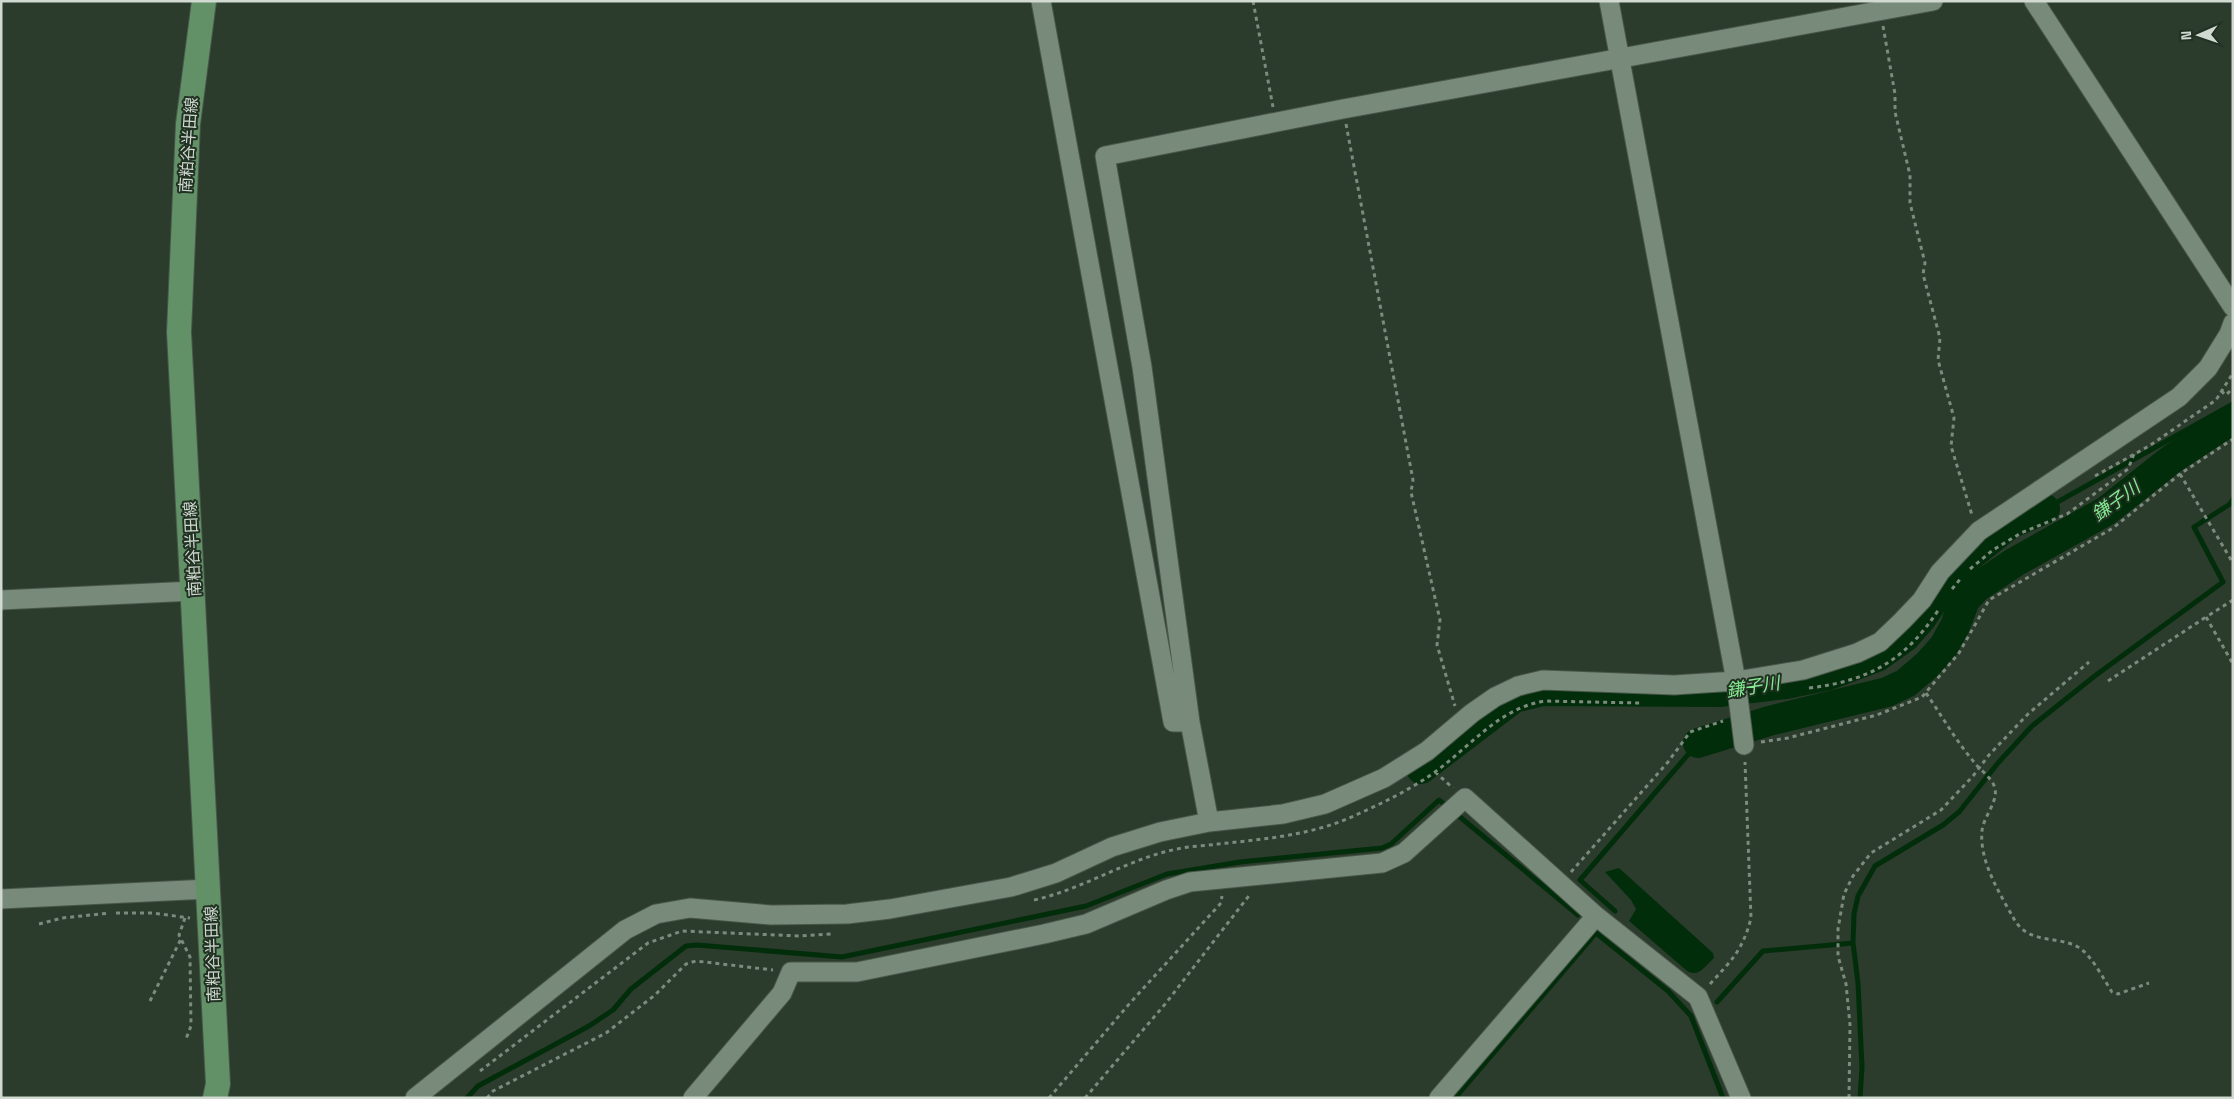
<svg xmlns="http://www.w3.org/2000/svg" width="2234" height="1099" font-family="'Space Grotesk','Noto Sans JP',sans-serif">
<rect width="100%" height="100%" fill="#2b3b2c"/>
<path fill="#022d0b" d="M1619,868L1713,953L1714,958C1705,966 1698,979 1686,970L1629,921L1636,909L1631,900L1605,872Z"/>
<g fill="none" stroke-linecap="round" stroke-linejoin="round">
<path stroke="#022d0b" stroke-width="5" d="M2045,509L2233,404
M1454,812L1578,915
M1615,911L1580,880L1698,743
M1596,933L1668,991L1691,1016L1723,1098
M1853,943L1858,983L1862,1067L1860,1098
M1717,1002L1763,951L1853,943L1854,914L1858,896L1875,866L1943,825L1959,812L1998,763L2032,726L2096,675L2223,582L2194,527L2230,504L2233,499
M467,1098L478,1086L589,1026L613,1010L631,989L686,946L697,945L842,957L1086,906L1167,874L1240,862L1382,848L1391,844L1439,800L1448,807
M1455,1098L1602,926"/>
<path stroke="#022d0b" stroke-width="30" d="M1698,743L1769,721L1887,692L1906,683L1927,665L1944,646L1955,626L1965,600L1976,588L2015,562L2106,511L2172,459L2233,419
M1421,769L1514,698L1543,691L1719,692L1786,684L1829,675L1877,657L1905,637L1921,619L1957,566L2010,524L2045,509"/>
<defs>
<path id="minor" d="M1041,1L1173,722H1190
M1609,1L1736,681L1744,745
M2034,1L2233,307
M1,600L194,591
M1209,822L1190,722L1142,367L1105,156L1343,109L1933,1
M1,899L209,889
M415,1098L625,930L656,914L690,908L771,915L847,914L890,909L1011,887L1056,873L1112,847L1160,832L1209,822L1283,814L1325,804L1384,778L1427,751L1472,713L1495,697L1518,686L1543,680L1674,685L1736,681L1803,670L1857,653L1880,642L1902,621L1922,600L1940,572L1979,531L2179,397L2208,368L2229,334L2233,323
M693,1098L782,993L791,972H857L1044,934L1086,924L1166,890L1190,882L1382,863L1404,853L1465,798L1596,916L1698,997L1741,1098
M1439,1098L1596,916"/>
<path id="major" d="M204,1L188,124L179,332L218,1084L215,1098"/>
</defs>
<use href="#minor" stroke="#485649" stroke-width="21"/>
<use href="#major" stroke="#485649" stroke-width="26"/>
<path stroke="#7d8a7e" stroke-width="3" stroke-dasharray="4 4" stroke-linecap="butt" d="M1253,1L1273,107
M1883,26L1895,94V112L1910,175V203L1925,263L1923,274L1940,338L1938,360L1954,418L1951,446L1972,515
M1346,124L1413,480L1411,492L1440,620L1437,645L1455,706
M2221,391L2226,395L2233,388
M2180,474L2233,563
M2095,476L2149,446L2216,400L2233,373
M1970,569L1993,550L2021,533L2067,514L2128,469L2134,454
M1952,589L1962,577
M2233,600L2206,617L2233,664
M2108,681L2206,617
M1809,688C1869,681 1906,660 1939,609
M1926,693C1942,716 1956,741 1974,762C1980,770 1992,778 1995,788C1998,803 1983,817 1982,831C1979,861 2000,894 2014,919C2029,945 2056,935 2078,947C2091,954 2104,980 2112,992L2118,994L2149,983
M1761,742L1788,738L1877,715L1922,697L1959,653L1989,600L2113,528L2180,474L2233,439
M1435,772L1453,788
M1571,872L1668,762L1690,732L1723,721
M1034,900C1084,889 1127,859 1177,849C1190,846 1205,846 1218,844C1265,839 1315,835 1358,814C1385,802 1411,789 1435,772C1471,746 1498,709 1544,701L1641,703
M116,913H152L190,918
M185,918L179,935L190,957L191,1026L186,1039
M39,924L62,918L110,913
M1710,984C1731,961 1743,950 1751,918L1745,762
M150,1001L181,939
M480,1071L648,943L682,931L800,936L831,934
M487,1098L493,1091L606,1033L655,995L686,964L696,961L773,970
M1049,1098L1130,1003L1221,903L1222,896
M1085,1098L1166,1003L1251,893
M1849,1098L1850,1025L1846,984L1838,956V929L1844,894L1853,876L1871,853L1941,810L1973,776L1989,755L2028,714L2089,662"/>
<use href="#minor" stroke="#788a79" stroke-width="19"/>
<use href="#major" stroke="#629168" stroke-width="24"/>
</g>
<g text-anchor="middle" stroke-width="4" stroke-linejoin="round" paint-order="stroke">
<g font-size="16" fill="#d0dad1" stroke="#213122">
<text transform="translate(188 145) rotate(-86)" y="6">南粕谷半田線</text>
<text transform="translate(192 549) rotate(-93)" y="6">南粕谷半田線</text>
<text transform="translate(212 954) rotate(-92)" y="6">南粕谷半田線</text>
</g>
<g font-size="18" font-style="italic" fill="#85eb92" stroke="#213122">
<text transform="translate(2116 501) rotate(-36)" y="6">鎌子川</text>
<text transform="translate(1753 687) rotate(-9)" y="6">鎌子川</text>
</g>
</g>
<rect width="2234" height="1099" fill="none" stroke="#d0dad1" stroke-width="5"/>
<g transform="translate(2199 35) rotate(268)" stroke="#213122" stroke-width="4" paint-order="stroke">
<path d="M0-4L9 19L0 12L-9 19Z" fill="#d0dad1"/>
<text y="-8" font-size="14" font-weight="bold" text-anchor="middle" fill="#d0dad1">N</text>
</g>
</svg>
